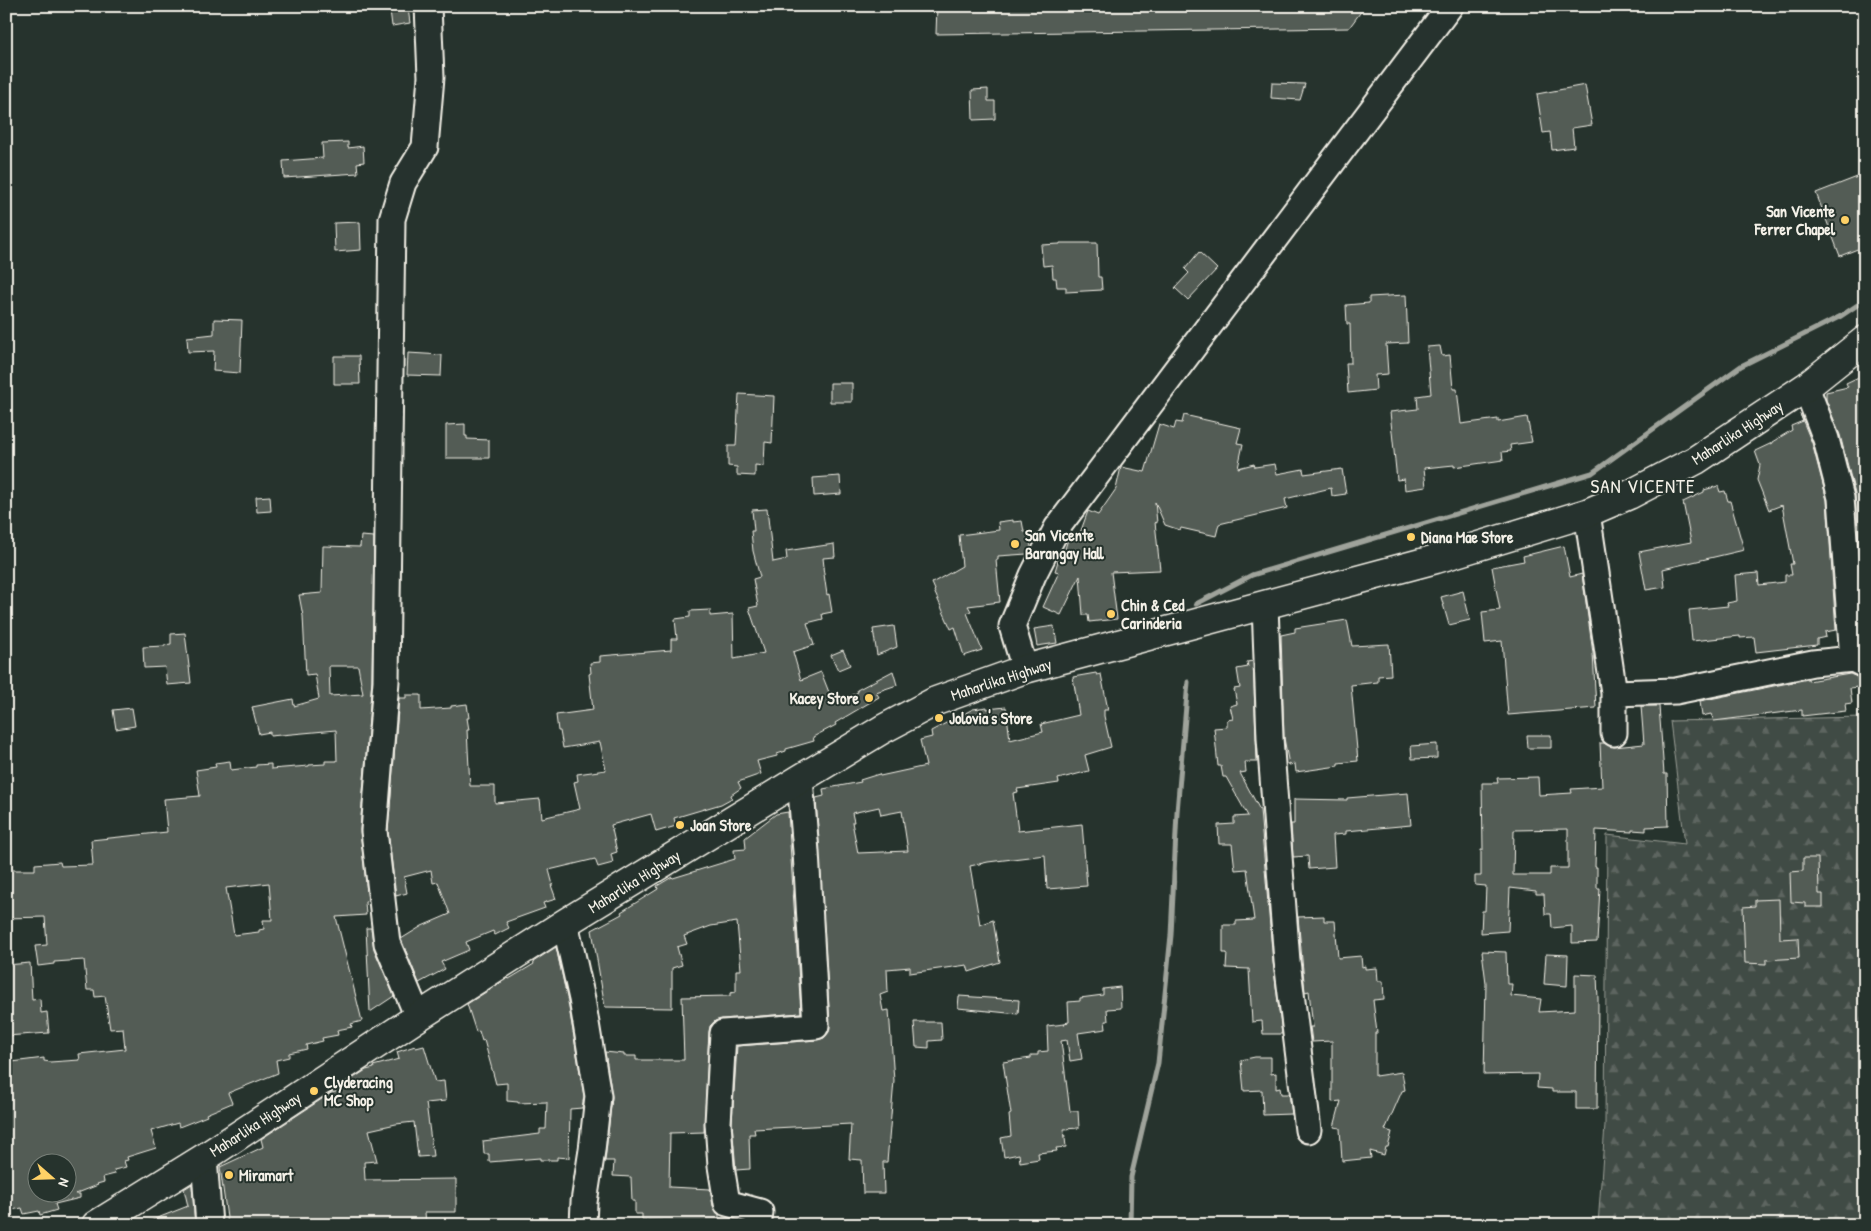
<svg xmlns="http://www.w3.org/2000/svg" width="1871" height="1231" font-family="'Patrick Hand',sans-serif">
<defs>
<pattern id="forest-firs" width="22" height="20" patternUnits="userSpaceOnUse" patternTransform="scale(1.25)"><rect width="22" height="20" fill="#414b45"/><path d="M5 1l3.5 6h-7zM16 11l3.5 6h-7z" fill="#5d6560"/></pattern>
</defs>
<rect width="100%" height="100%" fill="#26332d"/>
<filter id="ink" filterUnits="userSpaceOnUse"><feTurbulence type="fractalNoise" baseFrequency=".02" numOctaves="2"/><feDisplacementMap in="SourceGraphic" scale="10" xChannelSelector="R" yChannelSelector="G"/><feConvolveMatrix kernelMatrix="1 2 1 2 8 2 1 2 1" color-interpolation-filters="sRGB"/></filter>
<g filter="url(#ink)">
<path fill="url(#forest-firs)" stroke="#9a9e96" d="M1865,717V1225H1598L1605,1125L1607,835L1685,844L1670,721Z"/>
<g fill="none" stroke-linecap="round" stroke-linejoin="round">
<path stroke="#9fa39b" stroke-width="5" d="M1196,604L1252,575L1592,473L1741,366L1841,316L1865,300
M1130,1225L1131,1177L1158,1063L1171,935L1177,812L1188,682"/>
</g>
<path fill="#525c55" stroke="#f4f1e8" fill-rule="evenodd" d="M937,6H1365L1349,28L936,34Z
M408,8L410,23L392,26L390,10Z
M1272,83L1305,84L1300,100L1271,98Z
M1585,85L1592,125L1572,128L1574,147L1552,150L1550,132L1543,133L1537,94Z
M988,89V101H995V119L973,120L972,90Z
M348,142V148L363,146L364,162L357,163L358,173L284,178L283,161L323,158L322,143Z
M1865,174V246L1840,256L1816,193Z
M360,222L361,250L335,252L334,223Z
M1060,243H1097L1098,277H1101L1102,290L1066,292V287H1057L1056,278H1053L1052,265L1043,266L1041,245L1060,244Z
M1199,252L1217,269L1188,300L1175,288L1189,273L1185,269Z
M1406,295L1408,343L1386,344L1388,374L1375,375L1376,390L1348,393L1346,363H1351L1350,324H1347L1346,305L1369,303V297Z
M214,319L242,320L240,373L213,371L214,351L188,352L187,337L214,334Z
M1440,346L1442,356L1450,355L1453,389H1457L1461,424L1498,419V422L1527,417L1532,442L1510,445L1511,451L1502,452L1503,460L1454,467V465L1424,468L1426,487L1405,490L1404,479L1397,480L1390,412L1418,409L1417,396L1431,394L1427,347Z
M408,353L442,355L441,376L407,375Z
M334,356H359L360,384H334Z
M1865,374V555H1862L1865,577V623L1855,494L1840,435L1826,400V392L1848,387L1846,383Z
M830,383H852V402H830Z
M739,394L774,396L772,443L765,442L764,466L755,465V476L737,475V467L728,466V446H736Z
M1800,414L1812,443L1827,500L1836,630L1825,632L1826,637L1817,639V645L1756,652L1754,637L1740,638V636L1692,641L1689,610L1728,606L1727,603L1737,601L1735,575L1758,573L1759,585L1785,582V575H1792L1790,564H1793L1782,505L1769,510L1757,480L1760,465L1755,451L1772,443V442L1792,430L1791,426L1803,421Z
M1184,415L1241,428L1237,443L1243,444L1238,468L1254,464L1255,467L1275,464L1277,474L1303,469L1304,474L1342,469L1346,494L1332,496L1331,488L1285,499L1287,508L1219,524L1216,536L1181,528L1180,530L1165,525L1155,502L1157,523L1155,522L1160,570L1111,572L1117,619L1089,622L1088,615H1083L1080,576L1061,615L1043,607L1059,572L1055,571L1061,551L1064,552L1069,536L1071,534L1079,536L1088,511L1098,515L1116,489L1121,467L1145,472L1159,424L1174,429L1176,422L1182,423Z
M465,424V436H467V439L489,440V458H446V425Z
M840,476L841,494L814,496L813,478Z
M1718,486L1720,492L1725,491L1728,501H1730L1744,550L1663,569L1665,587L1646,590L1639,552L1691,542L1683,502L1704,492V490Z
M270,496L271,511L257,512L256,497Z
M767,509L773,562L787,559L786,551L834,544L835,557L823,558L824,567H823L827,595L829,594L832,612L822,614L823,619L807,623L814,645L793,652L801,680L821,672L834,705L858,692L857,690L893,671L897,685L876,692L879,697L835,723L836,725L813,737L814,741L786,749V751L777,754V756L757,761L761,774L738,782L741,788L731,795L732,798L721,804L674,818L676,826L656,832L651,814L611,825L617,852L611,854L613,863L598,867L595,859L549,870L553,885H551L556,899L543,903L545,908L506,922L509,928L495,935L493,931L466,942L469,950L441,962L445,969L419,983L401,939L422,926L450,914L438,882L433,883L431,870L404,877L407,893L396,896L388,831L399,698H406V695H421V710L451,708V706L467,704L469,718H467L469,730H467L470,786H495V803L540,799L542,818L580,809L574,782L578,781L577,774L606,770L600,742L563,748L560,731H558L556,715L593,710L589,674L591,673L590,663L600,662V656L671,650V639H677L675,619L690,617V611L710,610V616L733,614L734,659L764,653L749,608L758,606L753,579L760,577L753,551L751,531H754L752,510Z
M1013,520V522L1022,521L1024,532H1029L1031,548L1027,554L998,556V560H996L1000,602L968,606L971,611L967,613L982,650L964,656L955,627L951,629L934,591L935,590L932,583L962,566L959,535L999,530L998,522Z
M361,536L374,537L372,680L360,830L368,901L365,902L366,915L336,917L362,1021L351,1024L352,1027L337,1030L338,1035L322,1038L323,1041L306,1045L307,1049L289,1053V1057L276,1060L278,1073L228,1093L232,1103L206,1114L207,1116L179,1127L178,1123L151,1131L156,1148L127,1157L128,1160L124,1161L126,1167L114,1170L115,1174L103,1177L104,1182L97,1184L98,1185L75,1194H80V1198L55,1204L57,1210L40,1215L39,1211L24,1214L22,1208L6,1211V1161L9,1133L6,1132V1084H11L12,1062L44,1058V1061L50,1062L80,1060L79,1054L125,1049L123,1028L110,1029L105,996L95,997L94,990H87L84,960L54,962V964L38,966L35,946L47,945L45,917L6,918V870H35V864L60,862L61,866L93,865L91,840L167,832L164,799L200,796L196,770L216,767L215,763L230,761L231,770L256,767V765L271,764V769L309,766V765L325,764V761H337L336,730L270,736V732L259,734L252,707L293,699L294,706L319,699L315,674L306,675L303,616L299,595L322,593L323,546L360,547ZM329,666H358L363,694L330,696ZM269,883L272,920H263L264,929L259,930V932L234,935L226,888ZM38,1164H68V1194H38Z
M1564,546L1570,577L1582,574L1593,653L1596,708L1508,715L1502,641L1485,643L1482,612L1500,610L1492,567L1524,561L1523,556Z
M1463,591L1470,620L1449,625L1441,597Z
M1347,620L1352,646L1389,644L1391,675L1378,676V682L1351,685L1358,761L1338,763V766L1296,772L1295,764L1289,765L1284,738L1281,635L1295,632V628Z
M894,626L897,647L877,655L873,629Z
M1054,626L1057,643L1037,646L1034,629Z
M185,633L191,683L167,685L165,667L144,668L143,647L164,646V645L171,644V634Z
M843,650L850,665L838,670L831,655Z
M1253,661L1257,762H1245L1246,772L1240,773L1260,810L1273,962L1282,1034H1263L1262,1021L1252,1022L1249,969L1226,968L1227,953H1223V925H1236V921L1254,920L1247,869L1235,870L1232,844H1219L1218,825L1234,824V817L1248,816L1226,777H1223L1221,766H1218L1214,728L1227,727V720L1233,719L1230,706L1237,704L1234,689L1240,688L1237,669L1248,667L1247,662Z
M1096,673L1097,675L1101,674L1108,710H1104V716L1111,747L1085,755L1089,771L1058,779L1059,783L1017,789L1018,792L1013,793L1018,831L1082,824L1087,886L1047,889L1045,855L988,862L970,866L980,925L993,920L1000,962L969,972L967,965L910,973V967L887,969L888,992L880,995L883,1011L889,1010L894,1081L887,1162H883L884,1193H863L862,1160L849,1159L851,1124L754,1129L755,1134H749L750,1169L736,1170L732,1123L737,1046L817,1040L824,1038L829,1032L830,1025L816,798L824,796L823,789L861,782L860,780L879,774L880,776L926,766L920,740L932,737L931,731L973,709L987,707V709L1006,707L1010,740L1043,732L1041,724L1079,715L1073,677ZM879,807L881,815L902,811L908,851L858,853L852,822H854L852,813Z
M1850,674L1857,677L1858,687L1850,688L1852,703L1845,704L1846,711L1802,716V710L1714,721L1711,714L1702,716L1700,701L1808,679V681Z
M1641,706H1659L1664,774H1667L1668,826L1646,827V831L1632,830V832L1596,830L1595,867H1597V888H1600L1597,942L1572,943V926L1552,928L1551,914H1545L1544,894H1536V891L1510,888L1508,931L1481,933L1482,911H1485L1486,886L1475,885V876H1481V850H1483L1482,783H1498L1497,778L1538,777L1539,795L1572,793L1571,789L1602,787L1600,743H1604L1614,747L1644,744ZM1568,829V868H1550V875H1513L1514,830Z
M132,708L135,726L116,729L113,710Z
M1527,735H1551V748H1528Z
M1437,744V758L1412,759L1411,746Z
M1408,793L1411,825L1346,831V834L1333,835L1335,867L1309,869L1308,856L1293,857L1291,824H1294V799L1347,800V798L1359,797Z
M788,812L801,1013L722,1019L715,1021L710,1026L709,1032L704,1132L670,1133L669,1187L710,1189L713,1206L719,1214V1225H661L662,1221L642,1220V1214H635V1201H632L631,1177L613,1176L614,1161H605L612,1097L605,1052L624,1054V1056H636V1060H684L682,997L730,996V993L736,992V970H741L737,922L711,926L684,936L687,944L677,947L682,965L672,968V1008L605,1007L592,930L622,914L621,912L658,889L657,886L672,877L673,878L735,859L734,850L746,849L745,838L776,814Z
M1803,858H1818L1819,894H1823V907H1805V903L1791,902L1790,872L1803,871Z
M1779,899L1780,939L1798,938L1799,958L1766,960V964L1745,963L1743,907L1755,906V900Z
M1324,916V921H1335L1338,958L1361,956L1362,967L1365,966V969L1377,968L1378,981H1383L1384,999L1373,1000L1377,1033H1375V1076L1402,1072L1405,1090L1402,1091L1385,1130L1392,1132L1388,1147H1386L1384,1155L1370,1151L1371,1158L1342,1161L1340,1128L1334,1127L1341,1101L1332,1102V1041L1312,1042L1310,1027H1313L1309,991L1305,992L1298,917Z
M366,928H371L374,949L394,996L370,1012Z
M556,947L568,1002L584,1096L582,1108L570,1109L569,1158L557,1157V1160H540V1158L489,1162V1154H484L483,1141L540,1134V1129H546L547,1102L518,1103V1102L507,1101V1083L496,1084L484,1040L482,1041L479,1031L476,1032L467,1004L508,978L509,979L534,964L533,962Z
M1482,951L1506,952L1507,984H1512L1511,996L1541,999L1539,1012L1575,1010V974L1597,975L1598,999L1597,1109H1576V1092H1552V1089L1537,1088L1538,1074L1484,1075L1486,983Z
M1546,954L1568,955L1567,986L1544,984Z
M30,963L32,1000L40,999L41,1013L47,1012L49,1033L6,1036V965Z
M1120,987L1121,1008L1107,1009L1108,1021H1105L1106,1029L1078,1033L1082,1059L1070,1061L1067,1040L1061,1041L1070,1111H1078L1079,1128L1064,1129L1066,1147L1056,1148L1057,1151L1038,1153L1039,1159L1020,1162L1019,1154L1004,1157L1001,1138L1011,1136L1009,1115L1011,1114L1003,1062L1031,1058V1055H1038V1052L1048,1051L1047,1026L1065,1024L1064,1023L1069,1022L1068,1002L1080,1001V998L1103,995V989Z
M959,996L1019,1000L1018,1014L958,1008Z
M914,1022H941L942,1040L929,1041V1048L916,1047Z
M415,1046L416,1048L424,1046L435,1082L444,1081L446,1101L426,1103L433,1156L418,1157L414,1122L396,1124L369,1130L377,1161L364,1162L365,1180L456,1179V1212H425L426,1225H228L220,1167L263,1147L261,1139L331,1093L336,1092L335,1090L366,1070L374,1068L373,1066L399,1059L397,1052Z
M1255,1057H1271V1074L1276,1073V1089L1280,1088L1281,1094H1289L1292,1114L1263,1115L1262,1090L1244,1091L1241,1060Z
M192,1184L195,1225H145V1223L188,1206L184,1189Z"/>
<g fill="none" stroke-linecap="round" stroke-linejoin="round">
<defs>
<path id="minor" d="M1806,387L1826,439L1841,498L1853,659
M1587,513L1614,693L1676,691L1813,663L1853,659L1865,665
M1265,605L1270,738L1287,961L1308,1130
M1025,669L1012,626L1033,575L1057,528L1450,6
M1614,693V733
M565,923L582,999L598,1096L592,1150L584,1202L583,1225
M418,1017L387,943L374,831L386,681L392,219L403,183L425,147L431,77L428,6
M204,1158L209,1225
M758,1225L760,1212L727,1203L721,1166L718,1123L723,1033L816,1026L806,852L800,779"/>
<path id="highway" d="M96,1225L204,1158L418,1017L565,923L800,779L883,729L936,701L1025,669L1436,559L1587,513L1629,495L1696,460L1806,387L1865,340"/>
</defs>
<use href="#minor" stroke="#f4f1e8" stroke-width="29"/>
<use href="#highway" stroke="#f4f1e8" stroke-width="31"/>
<use href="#minor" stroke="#26332d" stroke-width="25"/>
<use href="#highway" stroke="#26332d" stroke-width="28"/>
</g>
</g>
<g fill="#ffd166" stroke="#26332d" stroke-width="2">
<circle cx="1845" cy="220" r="5"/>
<circle cx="1411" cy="537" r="5"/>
<circle cx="1015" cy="544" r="5"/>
<circle cx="1111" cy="614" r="5"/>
<circle cx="869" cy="698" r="5"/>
<circle cx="939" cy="718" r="5"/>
<circle cx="680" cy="825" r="5"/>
<circle cx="314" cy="1091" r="5"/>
<circle cx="229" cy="1175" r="5"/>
</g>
<g text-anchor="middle" stroke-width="4" stroke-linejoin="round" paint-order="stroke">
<g font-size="16" font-weight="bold" fill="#f4f1e8" stroke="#26332d" text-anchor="start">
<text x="1835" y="217" text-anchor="end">San Vicente<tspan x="1835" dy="18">Ferrer Chapel</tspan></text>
<text x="1025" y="541">San Vicente<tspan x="1025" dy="18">Barangay Hall</tspan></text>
<text x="1421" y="543">Diana Mae Store</text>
<text x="1121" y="611">Chin &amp; Ced<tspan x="1121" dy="18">Carinderia</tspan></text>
<text x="859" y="704" text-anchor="end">Kacey Store</text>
<text x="949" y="724">Jolovia's Store</text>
<text x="690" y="831">Joan Store</text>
<text x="324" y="1088">Clyderacing<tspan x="324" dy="18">MC Shop</tspan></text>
<text x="239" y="1181">Miramart</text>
</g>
<g font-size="16" fill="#f4f1e8" stroke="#26332d">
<text transform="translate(1737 432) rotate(-33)" y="6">Maharlika Highway</text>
<text transform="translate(1001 679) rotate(-18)" y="6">Maharlika Highway</text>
<text transform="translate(634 881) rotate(-32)" y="6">Maharlika Highway</text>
<text transform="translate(255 1124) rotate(-33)" y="6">Maharlika Highway</text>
</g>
<g font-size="19" letter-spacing="1" fill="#f4f1e8" stroke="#26332d">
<text x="1643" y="493">SAN VICENTE</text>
</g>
</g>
<rect width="1871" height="1231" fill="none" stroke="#26332d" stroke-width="25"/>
<rect x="12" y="12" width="1846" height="1206" fill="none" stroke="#f4f1e8" stroke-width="2" filter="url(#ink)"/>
<g transform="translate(52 1178) rotate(110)"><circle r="24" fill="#26332d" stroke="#787f78"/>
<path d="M0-4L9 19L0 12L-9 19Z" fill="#ffd166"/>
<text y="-8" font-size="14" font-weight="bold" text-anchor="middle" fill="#f4f1e8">N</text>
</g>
</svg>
